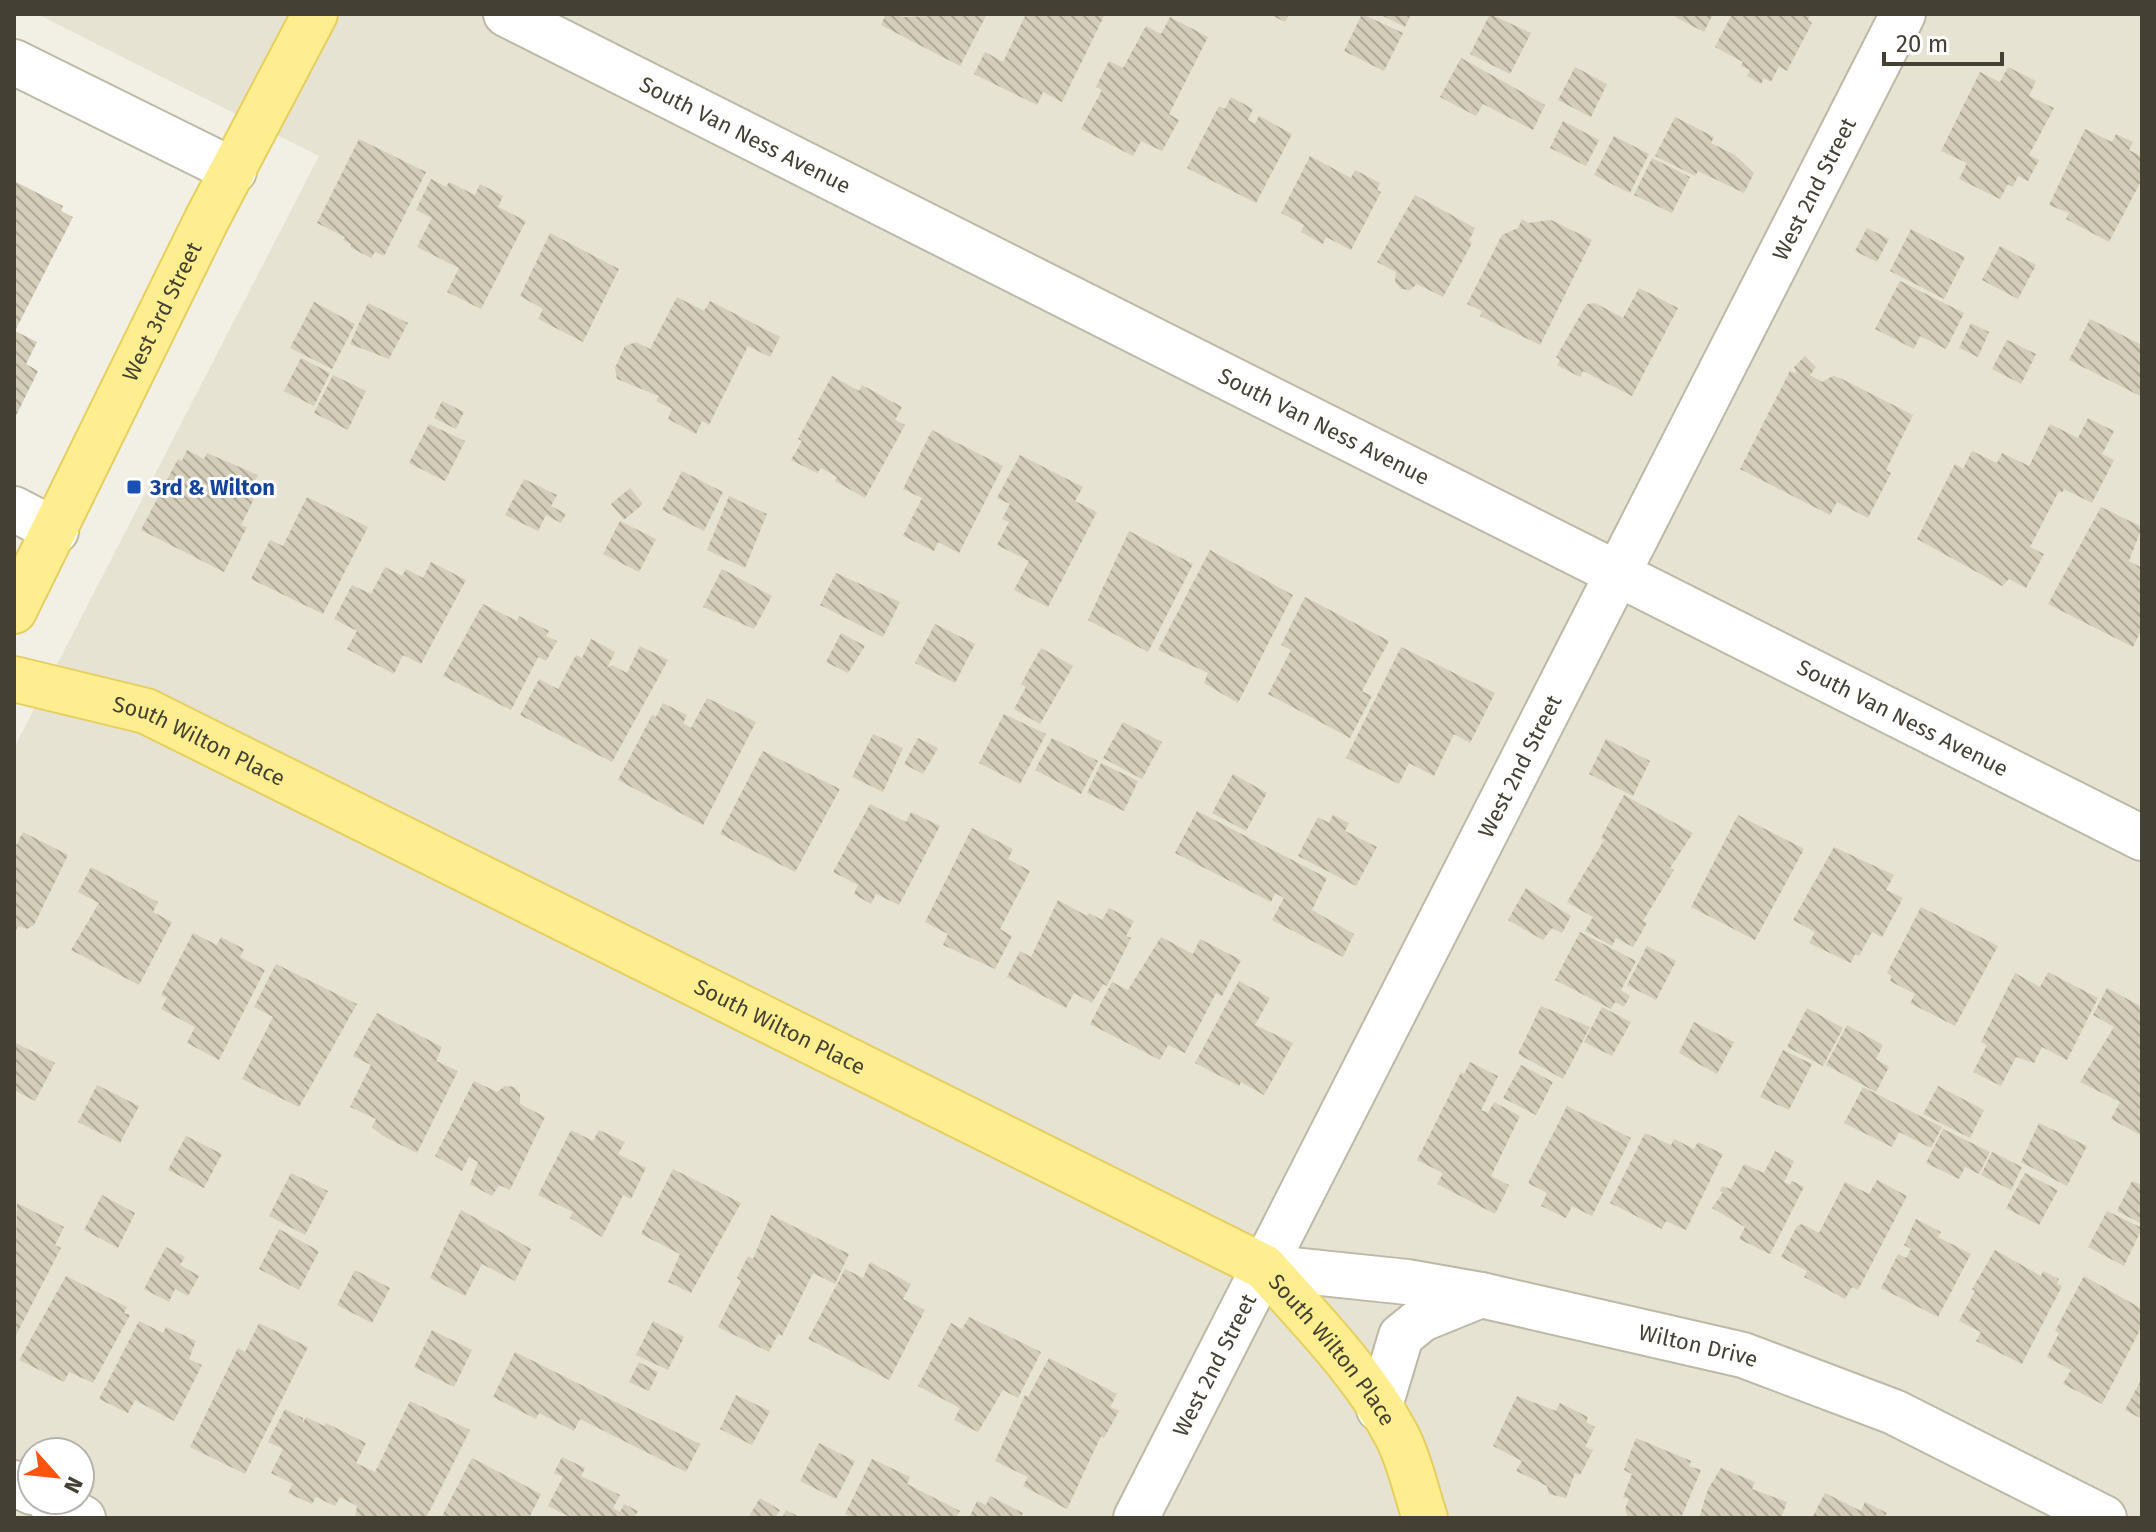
<svg xmlns="http://www.w3.org/2000/svg" width="2156" height="1532" font-family="'Fira Sans',sans-serif">
<defs>
<pattern id="building-back-hatch" width="6" height="6" patternUnits="userSpaceOnUse" patternTransform="scale(2)"><rect width="6" height="6" fill="#d4cdb9"/><path d="M-1 5l2 2M0 0l6 6M5-1l2 2" fill="none" stroke="#aea897"/></pattern>
</defs>
<rect width="100%" height="100%" fill="#f2f0e4"/>
<path fill="#e6e3d2" fill-rule="evenodd" d="M37,14H2142V1518H14V748L319,156ZM32,1452H80V1500H32Z"/>
<path fill="url(#building-back-hatch)" d="M886,14L904,17L987,14L960,66L881,25Z
M1026,14H1105L1062,102L1043,92L1037,105L974,74L985,52L1003,62Z
M1269,14H1289L1285,22Z
M1362,14L1403,33L1384,71L1344,51Z
M1379,14H1411L1405,27Z
M1490,14L1531,33L1510,74L1470,54Z
M1677,14H1713L1704,32L1675,17Z
M1732,14H1811L1808,20L1812,23L1787,71L1779,66L1771,82L1764,78L1761,84L1747,76L1750,70L1741,66L1743,62L1715,47Z
M1170,17L1208,37L1169,114L1179,120L1162,151L1141,141L1133,156L1081,129L1102,90L1096,87L1109,61L1123,68L1146,26L1161,34Z
M1461,58L1545,105L1533,130L1483,104L1476,116L1440,97Z
M1575,67L1607,84L1591,117L1558,100Z
M2008,67L2036,81L2029,96L2054,108L2029,155L2039,160L2028,181L2018,176L2013,187L2008,184L2000,199L1959,179L1967,163L1941,151L1980,72L2000,82Z
M1231,97L1253,109L1248,120L1255,124L1259,116L1292,134L1256,203L1187,168L1219,106L1225,109Z
M1675,117L1714,137L1711,143L1735,155L1754,173L1744,193L1698,171L1695,176L1655,156Z
M1563,121L1599,140L1586,166L1550,148Z
M2085,129L2112,142L2116,134L2133,142L2129,150L2142,157V179L2109,242L2066,219L2069,213L2049,205Z
M1614,136L1649,154L1630,193L1594,175Z
M359,139L426,172L384,256L375,252L371,258L350,247L351,244L343,240L345,237L317,223Z
M1310,156L1351,178L1355,170L1380,183L1377,190L1381,192L1351,250L1326,237L1323,244L1301,232L1304,225L1281,213Z
M1652,158L1690,177L1672,213L1634,195Z
M431,179L446,187L449,182L475,195L480,184L503,196L498,207L526,221L481,309L447,292L459,268L417,247L432,218L416,210Z
M14,181L63,206L61,211L73,217L15,331L37,342L26,364L38,371L14,420Z
M1415,195L1475,228L1469,241L1472,243L1443,297L1417,284L1410,290L1401,289L1395,282L1396,272L1377,262Z
M1522,219L1528,223L1551,220L1592,240L1540,345L1480,316L1482,311L1467,304L1502,235L1518,228Z
M1867,228L1889,239L1877,262L1855,251Z
M1911,229L1965,257L1944,299L1890,271Z
M550,233L619,269L583,342L538,319L543,309L520,296Z
M2000,246L2036,265L2018,299L1982,280Z
M1900,281L1964,313L1946,349L1920,336L1914,349L1875,329Z
M1639,288L1678,308L1632,396L1583,371L1580,377L1557,365L1560,360L1556,357L1587,304L1595,303L1623,318Z
M677,297L704,311L710,301L780,337L770,357L748,346L709,425L702,421L696,434L668,419L672,409L656,401L659,396L617,379L615,368L625,346L636,342L650,349Z
M314,302L355,324L332,369L290,348Z
M368,303L408,323L389,359L350,344Z
M2090,319L2142,345V397L2069,360Z
M1971,323L1989,332L1978,357L1959,348Z
M2007,340L2036,354L2021,384L1992,369Z
M1805,356L1816,367L1810,375L1822,382L1833,376L1840,378L1913,415L1886,470L1891,473L1868,518L1837,502L1830,515L1740,469L1790,371L1797,374L1794,367Z
M301,358L330,373L314,406L284,391Z
M333,375L366,391L348,430L314,413Z
M832,376L859,391L862,385L902,407L895,420L905,425L865,498L835,481L837,477L821,468L817,473L791,460L802,441L798,439Z
M442,401L464,412L456,429L434,418Z
M2088,418L2114,431L2102,454L2114,460L2092,503L2064,489L2062,493L2059,491L2030,547L2044,554L2026,588L2009,579L2002,586L1917,539L1955,464L1963,469L1972,451L1997,463L2002,453L2029,466L2050,424L2078,438Z
M429,424L465,441L445,481L409,463Z
M932,430L1003,466L959,553L938,542L934,551L903,536L922,498L903,489Z
M187,450L204,459L207,453L258,475L247,496L254,499L241,525L247,527L224,572L141,530L178,459L182,461Z
M1020,455L1083,487L1075,501L1097,512L1048,607L1014,590L1029,561L997,545L1009,522L1002,519L1010,504L997,498Z
M682,471L723,492L704,531L662,510Z
M524,479L557,495L551,506L566,514L561,523L546,515L538,531L505,515Z
M630,488L643,504L624,520L611,504Z
M729,496L767,514L745,568L707,550Z
M307,497L368,527L323,614L251,579L270,540L283,546Z
M2101,507L2142,527L2129,561L2142,568V628L2133,647L2048,604Z
M620,521L656,539L639,572L603,554Z
M1129,531L1193,564L1148,652L1088,620Z
M1210,550L1293,595L1238,703L1204,683L1208,673L1158,650Z
M431,562L466,580L421,664L403,655L394,674L347,649L357,631L334,619L352,585L371,594L385,567L402,576L406,569L423,578Z
M722,569L772,596L754,629L703,607Z
M836,573L900,602L883,637L820,605Z
M1305,597L1389,641L1362,691L1372,696L1350,738L1268,694L1291,650L1281,645Z
M483,604L517,621L519,616L549,631L546,636L557,641L546,661L538,657L511,710L443,676Z
M935,624L975,644L955,683L915,663Z
M841,633L865,646L848,673L826,662Z
M591,639L615,652L607,668L612,665L627,673L640,646L668,660L612,762L520,715L539,679L558,689L576,655L582,658Z
M1401,647L1495,693L1470,743L1454,734L1434,776L1409,763L1399,784L1346,758Z
M1041,648L1073,666L1040,724L1014,709L1026,687L1021,684Z
M707,698L756,722L703,825L618,780L652,715L656,717L663,703L687,715L683,723L691,728Z
M1004,714L1046,734L1020,784L979,763Z
M1123,722L1162,742L1142,779L1103,758Z
M873,734L903,748L883,792L852,777Z
M918,738L938,748L923,774L904,764Z
M1052,738L1098,761L1081,794L1035,770Z
M1606,739L1650,761L1633,796L1589,774Z
M763,751L840,789L795,872L720,834Z
M1101,763L1138,781L1124,811L1087,793Z
M1233,774L1267,793L1246,831L1212,813Z
M1624,795L1693,833L1670,868L1674,870L1643,921L1647,923L1633,947L1616,938L1612,946L1585,931L1593,917L1567,902L1604,840L1601,838Z
M870,804L906,822L911,812L940,826L899,905L876,894L871,904L854,894L858,885L833,872Z
M1197,811L1327,878L1312,910L1354,934L1343,957L1272,920L1284,898L1275,893L1271,902L1175,853Z
M1333,815L1349,823L1345,831L1377,847L1356,886L1298,856L1318,817L1329,823Z
M1738,815L1804,849L1755,940L1691,907Z
M972,828L1013,849L1008,859L1030,871L1000,929L1012,936L995,969L943,945L948,934L925,922Z
M23,832L68,855L34,925L27,929L18,926L14,934V849Z
M1834,847L1894,875L1886,890L1903,898L1882,937L1872,932L1859,956L1855,954L1851,963L1809,943L1815,932L1793,920Z
M91,867L158,902L153,912L172,922L139,985L71,950L99,903L78,892Z
M1526,888L1571,916L1562,933L1552,928L1543,940L1508,920Z
M1058,900L1087,916L1089,913L1102,920L1109,908L1134,921L1126,936L1131,938L1107,986L1103,984L1092,1003L1074,993L1066,1008L1007,977L1020,951L1031,957Z
M1921,907L1998,946L1955,1026L1910,1003L1915,994L1890,981L1892,976L1887,973Z
M1580,932L1636,961L1621,990L1630,996L1624,1007L1615,1002L1611,1009L1555,980Z
M193,933L217,945L221,937L244,949L240,957L265,970L219,1060L187,1043L195,1027L161,1009L167,998L161,995Z
M1161,937L1193,954L1200,939L1241,960L1222,996L1216,993L1185,1053L1168,1045L1160,1060L1090,1024L1112,982L1128,990Z
M1647,946L1676,961L1656,1000L1627,985Z
M276,964L357,1004L299,1107L242,1079L273,1017L254,1007Z
M2048,972L2098,998L2067,1060L2042,1047L2034,1063L2016,1057L2001,1086L1973,1072L1987,1045L1981,1042L2015,973L2040,987Z
M1239,981L1270,998L1255,1025L1293,1043L1264,1095L1241,1082L1239,1086L1195,1063Z
M2107,988L2142,1007V1136L2111,1119L2120,1102L2080,1082L2114,1027L2093,1015Z
M1541,1006L1590,1027L1563,1079L1518,1054Z
M1602,1007L1631,1022L1612,1056L1584,1042Z
M1807,1008L1843,1028L1823,1066L1787,1047Z
M377,1013L442,1047L436,1061L458,1071L417,1153L383,1136L372,1127L376,1119L350,1107L371,1065L353,1056Z
M1694,1022L1734,1042L1717,1074L1679,1053Z
M1847,1025L1883,1045L1876,1059L1889,1067L1876,1092L1826,1065Z
M14,1042L55,1063L35,1101L14,1090Z
M1783,1050L1812,1064L1789,1110L1760,1097Z
M1470,1062L1498,1076L1481,1110L1488,1113L1494,1102L1520,1116L1491,1176L1509,1185L1495,1214L1437,1184L1443,1173L1417,1160L1461,1072L1464,1074Z
M1521,1065L1553,1082L1536,1115L1503,1098Z
M474,1081L497,1092L505,1086L514,1087L520,1094V1104L545,1117L510,1190L499,1185L492,1196L470,1184L478,1162L469,1157L462,1171L435,1156Z
M97,1085L139,1106L120,1143L78,1122Z
M1938,1086L1984,1110L1970,1138L1923,1114Z
M1863,1087L1942,1127L1931,1148L1899,1132L1892,1147L1844,1123Z
M1567,1106L1631,1138L1592,1216L1572,1206L1566,1218L1541,1206L1547,1193L1528,1183Z
M2039,1123L2087,1146L2067,1186L2021,1162Z
M1943,1129L1990,1152L1979,1174L1965,1167L1959,1179L1926,1163Z
M571,1130L593,1141L599,1130L625,1142L618,1154L646,1168L631,1199L623,1195L602,1237L570,1218L573,1212L538,1195Z
M1645,1133L1671,1145L1674,1139L1694,1149L1698,1142L1723,1154L1686,1230L1666,1221L1662,1229L1610,1203Z
M186,1136L222,1154L204,1188L168,1170Z
M1775,1151L1794,1161L1784,1182L1790,1185L1792,1181L1804,1187L1770,1254L1739,1239L1745,1227L1712,1208L1723,1192L1720,1191L1722,1186L1731,1189L1744,1164L1764,1173Z
M1992,1152L2022,1167L2011,1190L1981,1175Z
M673,1169L741,1203L691,1293L668,1282L680,1254L641,1234Z
M291,1173L328,1191L305,1235L269,1216Z
M2025,1173L2058,1190L2039,1225L2006,1208Z
M1877,1180L1907,1196L1858,1290L1852,1287L1845,1299L1804,1277L1807,1271L1781,1257L1797,1226L1802,1224L1819,1233L1845,1182L1869,1194Z
M2132,1181L2142,1185V1224L2117,1211Z
M102,1195L135,1213L118,1248L84,1230Z
M17,1203L64,1227L55,1245L61,1248L14,1339Z
M461,1210L531,1249L515,1281L482,1264L465,1296L430,1278Z
M2107,1211L2142,1228L2124,1266L2088,1247Z
M771,1215L849,1254L835,1284L813,1273L782,1336L778,1334L769,1352L718,1327L741,1281L737,1278L748,1256L753,1259Z
M1916,1219L1941,1232L1938,1237L1971,1254L1938,1317L1881,1288L1898,1254L1906,1258L1911,1249L1904,1245Z
M279,1229L319,1251L299,1290L259,1269Z
M166,1247L185,1257L180,1265L199,1276L188,1296L175,1289L169,1302L144,1289Z
M1995,1250L2041,1276L2043,1271L2059,1279L2057,1284L2062,1286L2022,1364L1976,1341L1981,1332L1959,1321L1975,1291L1972,1289Z
M870,1262L911,1284L903,1299L925,1310L889,1380L808,1339L845,1269L863,1278Z
M355,1270L390,1288L372,1323L337,1305Z
M66,1276L127,1307L124,1313L130,1315L93,1383L69,1372L64,1382L19,1360Z
M2084,1276L2142,1309V1326L2102,1404L2063,1384L2071,1370L2047,1357L2059,1333L2055,1331Z
M969,1317L1041,1352L1018,1398L1003,1390L978,1432L954,1420L960,1408L918,1386L951,1323L962,1329Z
M139,1321L163,1333L166,1327L196,1341L189,1359L202,1365L174,1421L135,1400L128,1413L99,1399Z
M653,1321L684,1337L668,1370L636,1355Z
M259,1323L308,1347L245,1474L190,1447L238,1348L245,1352Z
M432,1330L472,1350L454,1387L414,1367Z
M515,1352L700,1444L686,1472L580,1419L574,1431L539,1413L536,1419L493,1397Z
M1049,1358L1117,1394L1110,1407L1119,1411L1104,1438L1101,1436L1067,1509L1023,1486L1028,1477L995,1461L1025,1395L1028,1397Z
M639,1362L658,1372L649,1391L629,1382Z
M2142,1378V1419L2125,1410Z
M736,1395L770,1411L752,1445L720,1429Z
M1517,1396L1556,1411L1560,1403L1588,1417L1586,1422L1595,1427L1585,1447L1593,1450L1580,1475L1575,1473L1566,1498L1549,1494L1547,1486L1516,1471L1522,1461L1493,1446Z
M410,1401L470,1430L426,1518H355L357,1506L340,1497L335,1506L316,1497L312,1504L288,1493L293,1484L271,1473L283,1449L268,1442L285,1409L303,1418V1423L306,1417L324,1426L326,1423L366,1443L356,1463L375,1472Z
M1636,1438L1691,1461L1689,1466L1701,1470L1681,1518L1627,1516L1625,1509L1629,1499L1623,1497L1632,1474L1624,1470Z
M819,1443L855,1461L836,1499L800,1481Z
M562,1457L585,1468L581,1476L620,1495L613,1508L620,1512L624,1504L638,1511L634,1518H572L548,1506L563,1477L554,1473Z
M472,1458L541,1494L529,1518H441Z
M872,1459L910,1477L907,1484L960,1511L956,1518H853L845,1514Z
M1721,1468L1755,1482L1752,1489L1787,1502L1781,1518H1699L1708,1489Z
M1825,1493L1861,1511L1865,1502L1887,1513L1884,1518H1812Z
M990,1496L1023,1513L1021,1518H969L977,1501L986,1505Z
M760,1498L780,1510L775,1518H748Z
M786,1510L801,1518H782Z"/>
<g fill="none" stroke-linecap="round" stroke-linejoin="round">
<defs>
<g id="minor">
<path id="s1" d="M506,14L2142,838"/>
<path d="M14,62L234,171"/>
<path d="M14,509L56,531"/>
<path id="s2" d="M1264,1267L1407,1282L1481,1295L1743,1355L1894,1412L2104,1518"/>
<path d="M1379,1409L1401,1336L1422,1319L1481,1295"/>
<path d="M14,1483L32,1492"/>
<path d="M48,1500L83,1518"/>
<path id="s3" d="M1136,1518L1903,14"/>
</g>
<g id="major">
<path id="s4" d="M14,611L207,219L315,14"/>
<path id="s5" d="M14,679L146,711L1264,1267C1311,1320 1364,1373 1397,1436C1410,1461 1416,1492 1425,1518"/>
</g>
</defs>
<use href="#minor" stroke="#beb9a6" stroke-width="48"/>
<use href="#major" stroke="#e6cf5f" stroke-width="48"/>
<use href="#minor" stroke="#fff" stroke-width="44"/>
<use href="#major" stroke="#ffee90" stroke-width="44"/>
</g>
<rect fill="#1a4fb4" stroke="#fff" stroke-width="3" x="126" y="479" width="16" height="16" rx="4"/>
<g text-anchor="middle" stroke-width="6" stroke-linejoin="round" paint-order="stroke">
<g font-size="22" fill="#454034" stroke="#fff">
<text dy="8" stroke="none"><textPath href="#s1" startOffset="268">South Van Ness Avenue</textPath></text>
<text dy="8" stroke="none"><textPath href="#s3" startOffset="1492">West 2nd Street</textPath></text>
<text dy="8" stroke="none"><textPath href="#s4" startOffset="334">West 3rd Street</textPath></text>
<text dy="8" stroke="none"><textPath href="#s1" startOffset="916">South Van Ness Avenue</textPath></text>
<text dy="8" stroke="none"><textPath href="#s1" startOffset="1564">South Van Ness Avenue</textPath></text>
<text dy="8" stroke="none"><textPath href="#s5" startOffset="196">South Wilton Place</textPath></text>
<text dy="8" stroke="none"><textPath href="#s3" startOffset="844">West 2nd Street</textPath></text>
<text dy="8" stroke="none"><textPath href="#s5" startOffset="844">South Wilton Place</textPath></text>
<text dy="8" stroke="none"><textPath href="#s2" startOffset="442">Wilton Drive</textPath></text>
<text dy="8" stroke="none"><textPath href="#s5" startOffset="1492">South Wilton Place</textPath></text>
<text dy="8" stroke="none"><textPath href="#s3" startOffset="172">West 2nd Street</textPath></text>
</g>
<g font-size="22" font-weight="bold" fill="#164399" stroke="#fff" text-anchor="start">
<text x="150" y="495">3rd &amp; Wilton</text>
</g>
</g>
<rect width="2156" height="1532" fill="none" stroke="#454034" stroke-width="32"/>
<g transform="translate(56 1476) rotate(117)"><circle r="38" fill="#ffffff" stroke="#b5b3ae" stroke-width="2"/>
<path d="M0-6L14 30L0 20L-14 30Z" fill="#fe540f"/>
<text y="-12" font-size="22" font-weight="bold" text-anchor="middle" fill="#454034">N</text>
</g>
<path d="M1884 52v12h118v-12" fill="none" stroke="#454034" stroke-width="4"/>
<text x="1896" y="52" font-size="24" fill="#454034" stroke="#ffffff" stroke-width="6" paint-order="stroke">20 m</text>
</svg>
